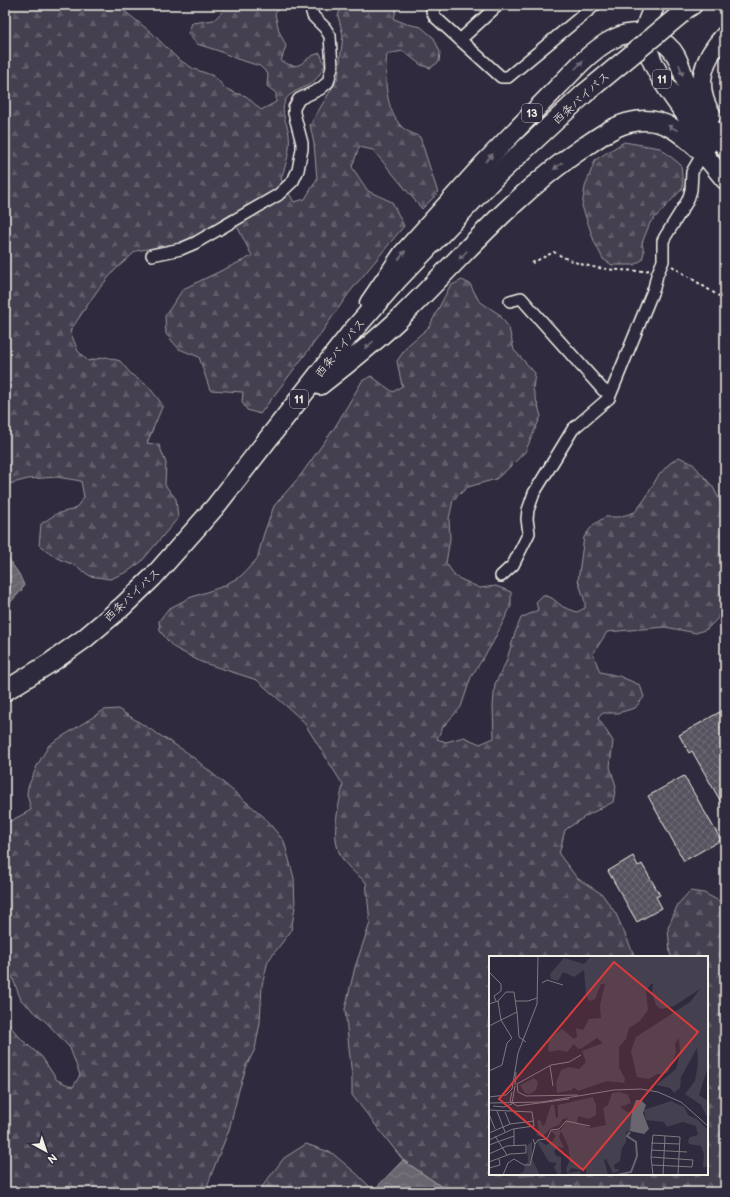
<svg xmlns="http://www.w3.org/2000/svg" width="730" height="1197" font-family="'Balsamiq Sans','Klee One',sans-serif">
<defs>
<pattern id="forest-firs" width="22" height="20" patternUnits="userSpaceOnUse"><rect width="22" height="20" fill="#454050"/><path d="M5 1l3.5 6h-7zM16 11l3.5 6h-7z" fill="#605c69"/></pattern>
<pattern id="water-waves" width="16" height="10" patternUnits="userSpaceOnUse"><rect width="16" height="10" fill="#6a6670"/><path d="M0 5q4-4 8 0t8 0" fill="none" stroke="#807c84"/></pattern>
<pattern id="building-cross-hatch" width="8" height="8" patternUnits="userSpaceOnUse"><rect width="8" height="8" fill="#56525f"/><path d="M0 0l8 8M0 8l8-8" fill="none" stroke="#6f6b76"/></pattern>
</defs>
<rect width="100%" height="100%" fill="#2f2a3d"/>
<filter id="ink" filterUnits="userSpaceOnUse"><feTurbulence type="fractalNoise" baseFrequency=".025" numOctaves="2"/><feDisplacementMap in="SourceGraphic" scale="8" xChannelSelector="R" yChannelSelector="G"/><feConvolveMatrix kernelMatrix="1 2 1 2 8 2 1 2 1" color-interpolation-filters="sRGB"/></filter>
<g filter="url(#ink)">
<path fill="url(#forest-firs)" stroke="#9c989c" d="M5,5H117L152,33L178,59L194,69L214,76L225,88L235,93L246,96L261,110L276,102V93L267,86L268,74L260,66L237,59L219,51L197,44L188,34L192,23L214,20L224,10L223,5H281L275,14L279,31L286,46L281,61C304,73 300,58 320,53L325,65C321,72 318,79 310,84C303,89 289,92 285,101C280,113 287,122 289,134C291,150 286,164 281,179L294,202L305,199L317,179L314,144L310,125L338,78L343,35L338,16L342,5H397L394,19L407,24L421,27L434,38L440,52L439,62L430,68L421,65L403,51L387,54C384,77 385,111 403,128C407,132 415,134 420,137L438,193L422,209L373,150L359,147L352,167L368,191L392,202L404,226L349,293L317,339L260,414L247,410L242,402L243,392L210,390L199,357L179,349L166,334L165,316L183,289L252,256L231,214L192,239L180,243L136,251L115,270L97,291L70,331L78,351L88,361L106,357L120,361L132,375L148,386L163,405L147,443L159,445L166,463L165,485L176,499L178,518L141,562L127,572L110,579L90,576L76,566L57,558L39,545L41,524L56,514L75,509L84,497L81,481L57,477L28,479L5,485Z
M624,142L660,148L681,165L683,188L650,223L642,243L644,252L642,260L634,265H612L603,259L594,241L582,206L585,187L595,160Z
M462,280L470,284L479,301L499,314L509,328L514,350L535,373L533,389L541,416L525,452L510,467L496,479L468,487L453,500L449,519L450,539L446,563L456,577L480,588L496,586L511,592V606L491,646L471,677L461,707L443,727L437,739L446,742L464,737L480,744L494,738L493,706L495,684L506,662L515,633L521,618L538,610L536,602L543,595L552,598L563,607L577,612L585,608V602L578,580L584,537L593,525L605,517H619L635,512L645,499L658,476L669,464L679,457L693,464L713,487L725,511V588L722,614L707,629L696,633L665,627L607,632L593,654L600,672L619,676L640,685L644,697L635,708L618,713H603L598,718L613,741L610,767L616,786L613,802L586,816L565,830L559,854L577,878L602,894L616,914L635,957H490V1174H707V957H672L670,954L668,928L678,904L690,891L704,893L725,904V1192H446L442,1187L403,1160L352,1095V1077L345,1009L355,967L370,923L366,882C356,874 344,865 339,852C331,832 339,805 343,785L303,721L257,680L201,662L173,647L160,631L159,621L168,609L189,598L221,587L241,576L257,559L264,533L274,506L300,476L335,427L362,381L371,376L393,392L402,386L397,361L408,345L429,327L450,286Z
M118,709L188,753L263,816L284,841L294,878L295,907L291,931L268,961L262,985L260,1023L255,1049L247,1065L239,1090L229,1130L211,1175L206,1192H5V1020L22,1040L42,1057L57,1080L73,1087L80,1075L70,1048L47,1023L21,1000L8,966L5,948V824L31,810L27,794L28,787L38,764L49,745L104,710Z
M306,1144L332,1153L357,1174L375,1192H258L284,1158Z"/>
<path fill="url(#water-waves)" stroke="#a19ea0" d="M5,554L19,574L24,585L21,591L5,608Z
M403,1160L442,1187L446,1192H375L373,1191Z"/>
<path fill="url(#building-cross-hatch)" stroke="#f4f1e8" d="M725,709V809L692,751L689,753L679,735Z
M684,776L721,840L684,861L648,796Z
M633,856L638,866L642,864L660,895L656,897L662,908L637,922L608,871Z"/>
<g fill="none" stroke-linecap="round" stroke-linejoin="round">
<defs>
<path id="minor" d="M437,5L432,11L435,17L501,77H508L595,5
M460,40L498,5
M152,255L181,249L195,243L278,195L293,181L298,170L302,149V143L294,113V108L299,99L320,89L328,82L332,67L330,36L325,28L313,16L310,5
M510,301L521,298L603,390L611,393
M501,576L513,565L529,533L527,519L528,510L534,493L573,429L609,398L654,288L657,275L663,261V241L665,237L688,200L691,190L692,172L706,148"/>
<path id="primary" d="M712,115C693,87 703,58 725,35
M703,153L725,180
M369,303L403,253L484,163L581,63C600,45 626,24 654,37C663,41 671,47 676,56C684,71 686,88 693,102C702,118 714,133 725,147"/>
<path id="trunk" d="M655,5C652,11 645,27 645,34C646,68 688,116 708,144
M684,10L692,5
M320,385C347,364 374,343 399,319C459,260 514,194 584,147C599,137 615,125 632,122C663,115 683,134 703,153
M5,691L50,663L84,639L123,606L153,577L215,507L350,334L397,280L497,175L584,94"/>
</defs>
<use href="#minor" stroke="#f4f1e8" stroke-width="14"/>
<use href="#primary" stroke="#f4f1e8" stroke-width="21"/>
<use href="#trunk" stroke="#f4f1e8" stroke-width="22"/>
<path stroke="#f4f1e8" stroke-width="2" stroke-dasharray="3 3" stroke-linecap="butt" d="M532,263L554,252C584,270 611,270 645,271L649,270
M672,266L725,300"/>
<use href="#minor" stroke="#2f2a3d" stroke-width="11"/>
<use href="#primary" stroke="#2f2a3d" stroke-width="18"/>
<use href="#trunk" stroke="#2f2a3d" stroke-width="19"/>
<defs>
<path id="trunk-bridge" d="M584,94L682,13"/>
</defs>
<use href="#trunk-bridge" stroke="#f4f1e8" stroke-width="22" stroke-linecap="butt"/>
<use href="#trunk-bridge" stroke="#2f2a3d" stroke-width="19"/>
</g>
<defs><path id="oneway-solid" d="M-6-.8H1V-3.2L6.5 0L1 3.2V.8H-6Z"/></defs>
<g fill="#747079">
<use href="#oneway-solid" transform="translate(579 65) rotate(-45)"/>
<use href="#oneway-solid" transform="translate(681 70) rotate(71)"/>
<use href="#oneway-solid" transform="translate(673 128) rotate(-153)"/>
<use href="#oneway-solid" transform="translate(489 158) rotate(-46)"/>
<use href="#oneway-solid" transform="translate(558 166) rotate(142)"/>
<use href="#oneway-solid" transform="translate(402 255) rotate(-52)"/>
<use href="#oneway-solid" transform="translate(463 255) rotate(135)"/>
<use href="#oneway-solid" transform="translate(369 345) rotate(141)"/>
</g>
</g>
<g text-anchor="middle" stroke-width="3.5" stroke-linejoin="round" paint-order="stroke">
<g fill="#2f2a3d" stroke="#b9b5b5" stroke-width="1">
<rect x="653" y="70" width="18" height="18" rx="3"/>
<rect x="522" y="104" width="20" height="18" rx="3"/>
<rect x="290" y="390" width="18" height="18" rx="3"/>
</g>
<g font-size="11" font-weight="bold" fill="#f4f1e8">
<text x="662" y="83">11</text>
<text x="532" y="117">13</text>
<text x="299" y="403">11</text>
</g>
<g font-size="12" fill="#f4f1e8" stroke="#2f2a3d">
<text transform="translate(581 98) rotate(-42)" y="4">西条バイパス</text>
<text transform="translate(340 348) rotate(-51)" y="4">西条バイパス</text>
<text transform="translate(132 595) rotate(-43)" y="4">西条バイパス</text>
</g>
</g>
<g transform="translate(489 956)">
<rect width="219" height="219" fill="#2f2a3d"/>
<path d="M102,0H219V111L210,139L219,145V163L212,149L196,138L206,125L209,108L208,92L192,121L191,132L185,137L181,132L167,129L187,113L191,97L190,82L186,87L187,97L179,116L176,118H168L160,123L148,121L142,95L147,81L201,46L211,33L185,50L172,53L167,49L163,37L164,28H162L157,35L159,54L151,65L140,72L137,83L130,91V111L136,123L135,127L118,125L89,135L85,131L83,134L68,137L67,127L72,114L80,111L90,113L97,106L93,95L114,87L108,82L93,92L89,93L85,88L78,96L70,94L61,96L59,94L60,83L73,73L85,83L88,81L87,72L94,74L100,63L112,62L111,49L116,28H112L106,43L100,45L97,39L95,14L85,21L74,16L69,25L62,23L61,18L75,2L95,8ZM45,122L49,126L47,134L41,138L36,137L31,129ZM131,136L139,139L142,147L131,151L143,159V167L141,175L137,176V186L133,192L131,205L125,209L126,213H130L128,216L124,217L117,203L115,204L119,219H97V210L93,214L82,212L79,217L91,215L92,218L79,219L77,213L81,203L79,190L72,175L70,181L75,192L69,191L65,195L67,200L72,201V219H69L65,211L68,207L60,206L48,186L51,185L57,189L63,186L67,180L62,175L72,174L79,162L74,163L70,169L62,172L53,181L47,179L50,174L48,165L51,164L54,170L56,168L62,149H65L67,162L69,161V149L104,141L107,149V159L100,163L89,160L88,167L102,172L117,169L114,152L119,149L123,137ZM182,145L195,151L199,159L208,163L219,174V211H214L215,198L212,190L200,188L199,185L201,181L209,179L207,170L194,166L178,171L175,166L157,164L155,154ZM43,185V203L51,219H29L35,215L36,208L39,206L38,190Z" fill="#454050"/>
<path d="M147,144H152L157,149L154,157L160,173L155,178L141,175L143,154Z" fill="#6a6670"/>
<path fill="none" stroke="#6a6670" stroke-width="2" d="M128,219L142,216L148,200L147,186L138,180L141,176"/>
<path fill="none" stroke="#7e7a81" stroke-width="1" d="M0,16L12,28V35L5,40L7,45M53,27L58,24L74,29M9,45L17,36H25L28,56M27,45H39L48,42M0,48L9,45L12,64M0,70L28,56L30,81L37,86M61,110L64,130M0,115L13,109L18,87L23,82L12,64M28,128L62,109L80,106L92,99M28,128L29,136L37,140L89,139M26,129L27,116M23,136L21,145L28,150L80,143M0,141L17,139L23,133L29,97L48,48L49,0M0,147L53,146L125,134L152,133L169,136L192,146L219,170M4,150L15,151L23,148L26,130M0,154L43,156L45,170L24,173L0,184M8,155L16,176M16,156L21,168M0,158L6,173M25,173V189M0,177L21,168L45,165M6,180L18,199M162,187L191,188M46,188L49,184L58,183L62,174L70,173L77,165L101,170M0,189L25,180M162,194L198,196M0,198L18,190L37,189V197L21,198L0,206M162,201L204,204L203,211L163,209M0,212L11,209L10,203M14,219L19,207L25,203L35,209H41L46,189L44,183M164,219L162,201L164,179L191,181L189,219M174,219L176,180"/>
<path fill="#d93c3b" fill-opacity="0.15" stroke="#d93c3b" stroke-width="2" d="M125,6L209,76L94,214L10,143Z"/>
<rect width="219" height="219" fill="none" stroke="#f4f1e8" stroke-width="2"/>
</g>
<rect width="730" height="1197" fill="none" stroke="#2f2a3d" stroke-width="20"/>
<rect x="10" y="10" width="710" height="1177" fill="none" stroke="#f4f1e8" stroke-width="1.5" filter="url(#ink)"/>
<g transform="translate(46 1151) rotate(140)" stroke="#2f2a3d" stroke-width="3" paint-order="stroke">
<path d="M0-3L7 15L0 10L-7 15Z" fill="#f4f1e8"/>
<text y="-6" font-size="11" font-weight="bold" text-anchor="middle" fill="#f4f1e8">N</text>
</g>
</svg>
